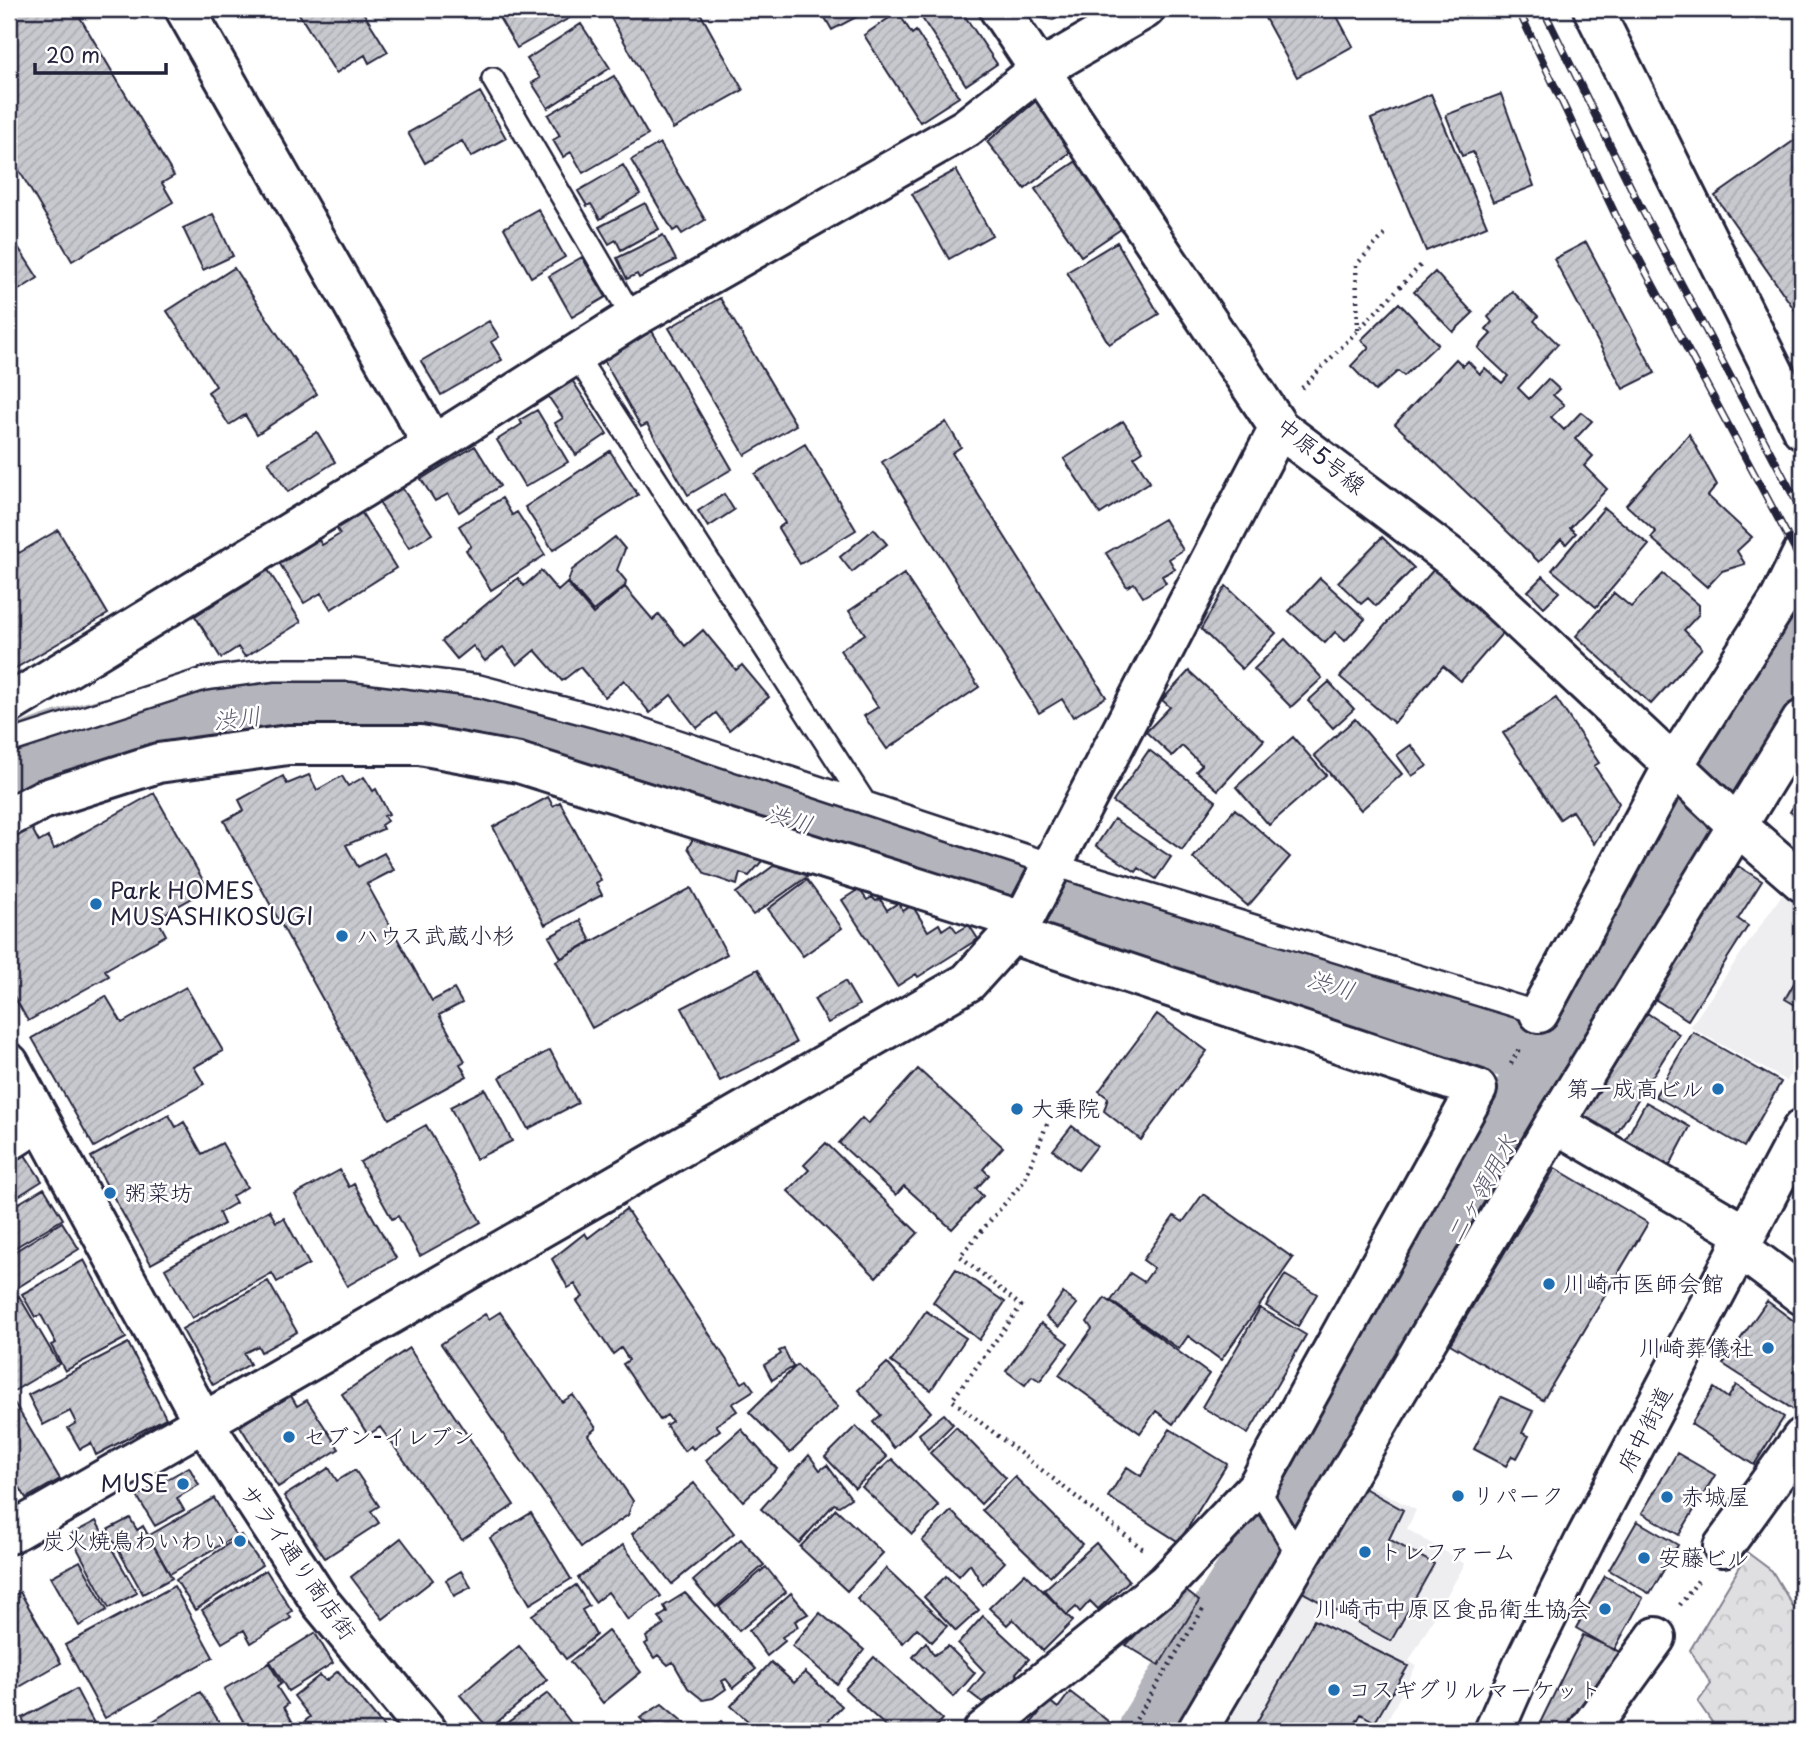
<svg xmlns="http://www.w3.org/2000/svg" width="1811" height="1740" font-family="'Playpen Sans','Klee One',sans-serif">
<defs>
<pattern id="park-crowns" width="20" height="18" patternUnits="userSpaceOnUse" patternTransform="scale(1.75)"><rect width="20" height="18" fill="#dfdfe2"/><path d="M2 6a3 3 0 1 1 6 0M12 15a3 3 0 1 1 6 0" fill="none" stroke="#bfbfc3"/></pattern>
<pattern id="building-hatch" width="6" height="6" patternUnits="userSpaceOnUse" patternTransform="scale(1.75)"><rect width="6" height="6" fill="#c8c8cf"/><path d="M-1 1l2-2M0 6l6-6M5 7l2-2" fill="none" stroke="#acacb3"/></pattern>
</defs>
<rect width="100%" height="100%" fill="#fff"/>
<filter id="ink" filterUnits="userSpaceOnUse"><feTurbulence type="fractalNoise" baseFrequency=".0143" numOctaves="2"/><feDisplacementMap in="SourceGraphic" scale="14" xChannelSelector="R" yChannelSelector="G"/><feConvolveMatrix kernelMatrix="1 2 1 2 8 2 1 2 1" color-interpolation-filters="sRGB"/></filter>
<g filter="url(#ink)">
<path fill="#eeeef1" d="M1783,893L1802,911V1052L1787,1081L1690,1027Z
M1359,1480L1416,1510L1407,1529L1465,1564L1409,1661L1416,1666L1382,1731H1213Z"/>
<path fill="url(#park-crowns)" stroke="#80808e" stroke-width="2" d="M1748,1553L1772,1571L1802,1621V1731H1718L1698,1702L1711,1684L1690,1650Z"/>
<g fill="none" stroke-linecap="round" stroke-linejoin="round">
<path stroke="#b4b4bc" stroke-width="79" d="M9,772C105,723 275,707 382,714C416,716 450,722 483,726L1557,1053
M1158,1731L1356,1416L1557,1053L1802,645"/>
</g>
<path fill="url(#building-hatch)" stroke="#22223b" stroke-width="2" d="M9,9H75L174,176L162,183L173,202L72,261L9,153Z
M296,9H361L388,52L369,63L365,55L336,73Z
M494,9H585L517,48Z
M606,9H698L743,90L673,129Z
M820,9H871L832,30Z
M916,9H960L997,64L966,85Z
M1034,9H1075L1053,20L1038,17Z
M1260,9H1333L1353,46L1297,77Z
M898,12L912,34L916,31L959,97L920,122L864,35Z
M581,24L610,68L548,108L532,83L540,78L527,59Z
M614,76L648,135L583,173L571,152L563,157L553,140L560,136L548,115Z
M480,92L506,138L471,157L462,141L425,163L408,133Z
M1431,94L1487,226L1426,251L1371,119Z
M1501,94L1534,186L1493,202L1473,152L1462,156L1446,115Z
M1036,101L1075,148L1025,189L987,142Z
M1802,135V314L1799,316L1715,196Z
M660,143L705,220L682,234L678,228L673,231L631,160Z
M1081,158L1127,225L1081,256L1035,189Z
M623,165L640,194L600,219L591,204L587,206L578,191Z
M956,170L992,235L949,259L912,194Z
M645,203L659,229L621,250L616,240L609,244L599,227Z
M538,209L565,257L531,277L504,228Z
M213,214L233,256L203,270L183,228Z
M9,233L38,278L9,296Z
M663,235L676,260L639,278L637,274L627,279L617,258Z
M1117,242L1159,314L1109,344L1067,272Z
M1586,242L1655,373L1623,389L1554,259Z
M582,257L606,297L572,317L549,276Z
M234,268L317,394L257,434L245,415L229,425L208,392L216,386L167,311Z
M1435,272L1473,313L1453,332L1414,292Z
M1512,291L1538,316L1534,321L1558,344L1518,388L1529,399L1548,379L1559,389L1553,395L1564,405L1551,417L1564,430L1581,412L1592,421L1575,439L1593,456L1584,466L1607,489L1570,528L1576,533L1566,544L1561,539L1539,562L1395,424L1456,359L1463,366L1468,361L1480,374L1485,368L1502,383L1508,376L1478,348L1491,334L1486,329L1492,322L1488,317Z
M720,298L796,425L745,455L669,328Z
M1399,303L1438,344L1404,376L1398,371L1375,391L1351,366L1369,347L1361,340Z
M489,321L499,337L491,342L502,360L441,395L421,361Z
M652,331L732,469L688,495L647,424L641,427L603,359Z
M572,380L607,434L576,455L555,423L563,418L548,396Z
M537,410L568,462L525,487L497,440L522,424L520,420Z
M1123,421L1143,451L1134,457L1150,482L1100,514L1064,459Z
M946,422L961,447L952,453L1106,697L1073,717L1062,699L1039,713L882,462Z
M317,432L335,462L288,492L268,462Z
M1689,434L1717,485L1708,496L1752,537L1737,551L1745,564L1722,571L1707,587L1651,538L1656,532L1626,505Z
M805,444L856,530L800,564L778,528L785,523L755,474Z
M475,446L500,486L459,512L448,494L435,501L421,479Z
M610,451L638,495L553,550L525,507Z
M401,486L432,534L409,548L378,501Z
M724,494L734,510L708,527L698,511Z
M502,498L512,515L517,512L545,555L491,590L466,550L471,546L459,526Z
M1604,508L1649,545L1596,607L1552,570Z
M360,510L396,568L331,609L321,593L304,603L280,564L319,540L322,545L340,534L335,526Z
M1164,519L1183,550L1169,559L1175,569L1162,576L1166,583L1143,597L1134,583L1127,587L1106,553Z
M874,529L887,544L852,572L840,557Z
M58,530L108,614L9,672V537L19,553Z
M615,537L625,549L617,570L626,581L625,586L593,611L568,582L572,570Z
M1382,537L1414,568L1376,606L1368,598L1361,604L1338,582Z
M1435,568L1505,630L1461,681L1443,666L1394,723L1340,677Z
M268,570L301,622L245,657L238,647L221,658L195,616Z
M541,571L558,591L567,583L593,614L625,587L653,620L659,614L685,646L703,630L736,670L742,665L769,697L729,730L716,713L697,728L671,695L650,713L624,680L605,697L580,667L562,681L535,650L517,665L503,647L485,661L473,646L457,659L442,641L518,578L524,586Z
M904,574L979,687L887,749L864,716L878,707L840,650L865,634L849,611Z
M1663,574L1699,605V614L1684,630L1702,648L1651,704L1576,636L1614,593L1631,607Z
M1543,576L1559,592L1544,607L1528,591Z
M1320,578L1365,619L1345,641L1335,632L1325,643L1289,611Z
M1226,586L1276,633L1242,669L1201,629Z
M1285,639L1322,678L1291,707L1254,669Z
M1189,671L1264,740L1218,790L1196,771L1202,765L1182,746L1172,756L1146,732L1170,707L1162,700Z
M1329,682L1354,709L1333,728L1308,701Z
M1556,698L1599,763L1594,766L1619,803L1594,844L1572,811L1560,819L1503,733Z
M1355,719L1402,774L1361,810L1314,755Z
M1293,737L1326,775L1269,825L1236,787Z
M1411,745L1427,766L1412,776L1397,755Z
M1149,750L1216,801L1182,850L1113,802Z
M309,775L317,790L342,776L348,786L364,777L373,791L376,789L389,814L384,816L387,821L381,825L383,829L346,845L358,867L384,853L394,870L367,884L432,1001L454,989L462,1003L439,1015L465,1061L460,1064L467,1076L389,1119L224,821L244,810L239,800L283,776L287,784Z
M1802,792V819L1790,812Z
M154,793L208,889L157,918L166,935L105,970L109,976L28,1021L9,987V835L29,823L39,842L48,837L54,849Z
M548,797L553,806L560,802L601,880L596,883L602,895L545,925L493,827Z
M1235,809L1290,857L1248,906L1193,858Z
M1114,819L1171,857L1156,879L1139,868L1136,872L1096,846Z
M698,829L769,853L749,876L740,873L737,885L705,874L688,848Z
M783,859L795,860L807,877L753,915L736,893Z
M1738,866L1762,881L1738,919L1748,926L1688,1020L1650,996L1708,905L1711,907Z
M807,880L842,928L803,956L768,909Z
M691,888L727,954L592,1028L556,961Z
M859,889L867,900L872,897L876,901L880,899L887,910L898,903L903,911L912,905L928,931L939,924L942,930L951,924L957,932L969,925L978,939L918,977L916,974L897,986L842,900Z
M580,920L591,941L561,958L549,937Z
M758,969L796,1043L720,1081L682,1008Z
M1802,969V1009L1785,999Z
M845,981L859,1005L828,1023L814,999Z
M186,987L223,1051L194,1067L204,1084L94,1147L32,1038L106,996L122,1023Z
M1647,1013L1679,1034L1615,1136L1583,1116Z
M1157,1014L1207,1051L1141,1140L1104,1111L1108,1098L1099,1091Z
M1693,1032L1781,1082L1744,1147L1655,1096Z
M550,1050L578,1103L528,1129L500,1077Z
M918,1069L1003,1147L983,1169L989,1175L976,1189L983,1196L952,1229L904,1186L896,1195L839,1143L862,1118L868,1124Z
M485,1089L512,1141L476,1159L450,1107Z
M1646,1102L1690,1127L1669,1167L1625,1141Z
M169,1115L176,1127L184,1122L202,1154L222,1143L247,1187L232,1196L236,1203L219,1213L224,1224L151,1264L91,1157Z
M426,1125L481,1222L420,1256L398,1216L392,1219L360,1162Z
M1072,1126L1097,1146L1078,1170L1053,1150Z
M826,1143L918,1233L876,1277L788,1191L809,1170L804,1165Z
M23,1152L42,1181L9,1202V1161Z
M1555,1168L1648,1223L1543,1400L1450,1344Z
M340,1170L349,1187L354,1184L396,1258L347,1286L295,1195Z
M44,1188L63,1219L9,1251V1209Z
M1203,1194L1293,1258L1221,1360L1188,1336L1179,1349L1111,1301L1130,1273L1144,1282L1154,1268L1143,1260L1174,1216L1183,1222Z
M626,1209L742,1383L747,1380L754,1390L732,1404L737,1411L716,1425L720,1430L693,1449L691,1446L684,1451L666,1425L672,1421L667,1415L660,1420L623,1364L629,1360L621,1348L613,1354L577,1301L583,1297L575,1284L568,1288L552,1259L585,1233L588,1238Z
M269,1210L276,1222L284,1218L309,1264L277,1282L272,1273L192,1318L165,1269Z
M62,1222L79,1249L9,1293V1255Z
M84,1260L126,1338L65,1371L51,1345L56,1343L41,1315L35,1317L22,1294Z
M956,1269L1005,1302L979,1340L933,1302Z
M1285,1275L1317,1294L1298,1326L1266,1306Z
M268,1281L297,1332L261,1352L258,1346L244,1353L250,1364L213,1385L182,1329Z
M1063,1293L1077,1304L1059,1327L1046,1317Z
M19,1296L59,1364L9,1394V1302Z
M1105,1298L1209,1374L1173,1424L1156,1411L1140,1433L1059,1375L1092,1329L1087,1322Z
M1767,1301L1802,1327V1359L1793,1372L1802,1378V1396L1794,1410L1723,1364Z
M1260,1308L1306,1335L1248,1434L1202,1407Z
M926,1311L966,1338L931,1390L891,1362Z
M500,1312L562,1402L573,1395L596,1428L588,1435L633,1501L628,1515L581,1547L441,1344L485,1314L489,1319Z
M1041,1323L1068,1343L1040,1381L1032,1376L1025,1385L1006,1371Z
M128,1343L166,1418L96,1455L91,1443L80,1449L68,1428L76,1423L70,1411L43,1425L28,1395Z
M409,1348L514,1505L462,1540L380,1427L368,1435L342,1394Z
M784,1349L793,1367L772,1380L764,1365L781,1354L779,1351Z
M887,1363L931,1412L894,1448L873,1422L881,1415L858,1390Z
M797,1365L838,1407L790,1453L749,1412Z
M1736,1385L1784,1417L1754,1465L1691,1424L1714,1388L1728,1398Z
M290,1394L297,1406L307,1400L339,1449L278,1487L240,1426Z
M1501,1397L1533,1411L1522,1433L1529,1436L1517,1458L1512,1456L1506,1466L1474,1449Z
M15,1404L60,1479L26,1498L9,1469V1408Z
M944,1414L953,1424L928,1449L919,1434Z
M856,1426L887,1457L855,1488L825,1457Z
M956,1427L1006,1478L981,1504L930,1453Z
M741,1429L777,1469L743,1501L706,1460Z
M1170,1429L1227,1464L1179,1542L1108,1497L1127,1467L1141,1476Z
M1677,1453L1715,1475L1679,1535L1642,1513Z
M809,1455L820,1470L827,1465L851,1498L839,1506L834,1504L799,1543L761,1509Z
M892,1459L939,1506L912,1534L862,1487Z
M189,1467L199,1485L177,1498L184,1510L155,1526L137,1496Z
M329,1468L337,1481L355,1470L379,1506L371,1511L379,1523L325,1558L284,1496Z
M1015,1477L1082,1544L1050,1576L982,1510Z
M694,1483L734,1533L672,1584L632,1534Z
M1357,1484L1403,1510L1389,1539L1434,1564L1391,1641L1297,1589Z
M214,1498L236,1536L170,1574L148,1536Z
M836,1509L883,1553L847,1591L800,1547Z
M951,1511L1005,1562L983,1585L970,1564L959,1576L922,1541Z
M531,1513L571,1579L530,1604L490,1538Z
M130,1518L137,1530L143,1526L172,1578L143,1594L107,1530Z
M96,1521L137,1593L109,1608L70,1535Z
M1637,1521L1678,1545L1650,1594L1609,1570Z
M241,1535L262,1565L195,1610L176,1580Z
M401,1538L433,1580L383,1619L351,1577Z
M741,1539L764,1565L716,1607L693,1581Z
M1096,1543L1129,1581L1098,1609L1090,1601L1080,1612L1076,1607L1067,1615L1044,1590Z
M623,1545L661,1596L628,1620L608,1592L595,1602L578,1578Z
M80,1561L107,1610L79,1626L51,1577Z
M766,1567L786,1592L739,1631L719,1607Z
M886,1568L947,1626L932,1642L917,1628L903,1643L857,1599Z
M266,1570L292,1611L288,1614L291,1618L251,1643L244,1630L222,1643L202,1610Z
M461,1571L471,1587L454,1596L446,1580Z
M1025,1573L1073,1621L1043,1651L1013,1619L1007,1625L989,1608Z
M946,1576L979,1610L956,1631L924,1597Z
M1605,1576L1643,1598L1614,1650L1576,1628Z
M576,1585L589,1606L582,1610L596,1635L566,1659L532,1615Z
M174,1586L213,1657L105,1718L65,1645Z
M1181,1587L1199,1601L1159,1665L1126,1645Z
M20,1592L61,1663L9,1693V1598Z
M685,1593L756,1669L733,1688L726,1679L722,1681L726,1689L713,1698L703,1700L688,1688L673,1662L668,1665L658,1655L654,1658L645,1644L648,1642L646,1637L664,1625L659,1617L667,1612L664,1606Z
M791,1593L808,1614L795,1621L798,1627L782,1637L785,1641L767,1656L749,1631Z
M820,1613L864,1650L837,1684L792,1646Z
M983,1616L1029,1659L1016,1673L1019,1679L982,1702L969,1692L985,1672L958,1644Z
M1314,1620L1408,1666L1375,1722L1361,1714L1351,1731H1258L1253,1729Z
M608,1631L641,1672L603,1703L570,1662Z
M315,1633L333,1663L288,1691L270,1661Z
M1583,1635L1622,1653L1566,1731H1536Z
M926,1642L934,1655L948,1646L975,1673L954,1697L913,1657Z
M519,1646L547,1680L489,1729L460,1695Z
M874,1657L942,1719L932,1731H891L845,1689Z
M771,1662L794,1683L805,1672L842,1706L819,1731H759L731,1706Z
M269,1663L281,1684L277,1687L288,1704L284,1707L297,1730L294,1731H249L224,1689Z
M338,1671L387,1731H313L305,1721L310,1717L294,1696L320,1675L326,1681Z
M76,1689L98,1731H29L22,1718Z
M200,1692L225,1731H137Z
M1070,1692L1121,1731H1042L1031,1723L1049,1701L1058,1708Z
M548,1693L577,1731H496Z
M662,1704L694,1731H653L640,1718Z
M721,1721L730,1731H708Z"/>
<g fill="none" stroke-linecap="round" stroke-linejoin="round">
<defs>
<path id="lane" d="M493,79L633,318
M575,354L865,803
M9,742L204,679L273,670H352L479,686L639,728L1054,865L1539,1013
M1257,1487L1298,1555"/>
<path id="street" d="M185,9L433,445
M999,9L1279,428L1457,562L1739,827L1802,882
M1593,9L1802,429
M9,704L433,445L633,318L966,128L1038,71L1145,9
M9,817L42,800L158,763L288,745H420L519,763L1023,921L1279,428
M1539,1013L1673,766L1780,599L1802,554
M9,1063L202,1420L321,1603L427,1731
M1555,1123L1745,1234
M9,1141L39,1122
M1738,1247L1802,1295
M1723,1547L1802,1438
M983,1731L1166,1583L1257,1487L1477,1089L1010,934
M1197,1731L1555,1123L1802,720
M1588,1731L1656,1637"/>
<path id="secondary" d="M9,1534L968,982L1023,921"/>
<path id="highway" d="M1494,1731L1523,1665L1586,1538L1802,1129"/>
</defs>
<use href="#lane" stroke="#22223b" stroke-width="26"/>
<use href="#street" stroke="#22223b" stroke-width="44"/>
<use href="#secondary" stroke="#22223b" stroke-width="44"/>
<use href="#highway" stroke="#22223b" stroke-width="44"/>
<path stroke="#22223b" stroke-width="4.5" stroke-dasharray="2 5" stroke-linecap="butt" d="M1358,330L1356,265L1386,233
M1302,388L1423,263
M1511,1064L1520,1047
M1047,1124L1024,1181L960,1256L1021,1306L952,1400L1143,1549
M1801,1593L1802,1592
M1680,1605L1700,1578
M1129,1731L1205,1606"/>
<use href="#lane" stroke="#fff" stroke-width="21"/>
<use href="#street" stroke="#fff" stroke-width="38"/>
<use href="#secondary" stroke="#fff" stroke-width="38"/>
<use href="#highway" stroke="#fff" stroke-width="38"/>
<defs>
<path id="rail" d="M1518,9L1616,216L1802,563
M1543,9L1639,204L1802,512"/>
</defs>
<use href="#rail" stroke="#22223b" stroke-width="8"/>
<use href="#rail" stroke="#fff" stroke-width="5" stroke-dasharray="16" stroke-linecap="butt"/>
</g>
</g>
<g fill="#1f6fb2" stroke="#fff" stroke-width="2.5">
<circle cx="96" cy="904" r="7"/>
<circle cx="342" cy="936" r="7"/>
<circle cx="1718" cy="1089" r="7"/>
<circle cx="1017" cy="1109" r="7"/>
<circle cx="110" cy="1193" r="7"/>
<circle cx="1549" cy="1284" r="7"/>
<circle cx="1768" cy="1348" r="7"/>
<circle cx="289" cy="1437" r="7"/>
<circle cx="183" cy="1484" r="7"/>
<circle cx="1458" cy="1496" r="7"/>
<circle cx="1667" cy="1497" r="7"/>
<circle cx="240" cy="1541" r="7"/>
<circle cx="1365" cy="1552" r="7"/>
<circle cx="1644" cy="1558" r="7"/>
<circle cx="1605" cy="1609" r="7"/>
<circle cx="1334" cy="1690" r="7"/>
</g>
<g text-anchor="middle" stroke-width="5" stroke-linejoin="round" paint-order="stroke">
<g font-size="23" fill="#22223b" stroke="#fff">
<text transform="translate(1321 456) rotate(39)" y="8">中原5号線</text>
<text transform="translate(1645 1429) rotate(-63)" y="8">府中街道</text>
<text transform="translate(298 1562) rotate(55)" y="8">サライ通り商店街</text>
</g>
<g font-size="23" fill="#22223b" stroke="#fff" text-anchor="start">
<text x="110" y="899">Park HOMES<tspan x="110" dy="26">MUSASHIKOSUGI</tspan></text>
<text x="356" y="944">ハウス武蔵小杉</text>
<text x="1704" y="1097" text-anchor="end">第一成高ビル</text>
<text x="1031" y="1117">大乗院</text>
<text x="124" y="1201">粥菜坊</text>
<text x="1563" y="1292">川崎市医師会館</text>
<text x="1754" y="1356" text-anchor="end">川崎葬儀社</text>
<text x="303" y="1445">セブン-イレブン</text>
<text x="169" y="1492" text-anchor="end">MUSE</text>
<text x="1472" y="1504">リパーク</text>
<text x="1681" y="1505">赤城屋</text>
<text x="226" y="1549" text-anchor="end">炭火焼鳥わいわい</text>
<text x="1379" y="1560">トレファーム</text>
<text x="1658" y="1566">安藤ビル</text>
<text x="1591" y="1617" text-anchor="end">川崎市中原区食品衛生協会</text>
<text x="1348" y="1698">コスギグリルマーケット</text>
</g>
<g font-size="24" font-style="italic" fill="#5c5c6f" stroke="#fff">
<text transform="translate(237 719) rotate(-7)" y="8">渋川</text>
<text transform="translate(789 819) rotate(17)" y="8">渋川</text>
<text transform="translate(1331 985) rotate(17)" y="8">渋川</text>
<text transform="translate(1482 1189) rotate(-61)" y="8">二ヶ領用水</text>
</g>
</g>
<rect width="1811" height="1740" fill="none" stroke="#fff" stroke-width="35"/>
<rect x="18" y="18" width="1776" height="1705" fill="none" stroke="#22223b" stroke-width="2.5" filter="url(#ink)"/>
<path d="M35 63v10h131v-10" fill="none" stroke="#22223b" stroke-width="3.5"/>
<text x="46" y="63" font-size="21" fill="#22223b" stroke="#ffffff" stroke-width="5" paint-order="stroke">20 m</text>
</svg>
